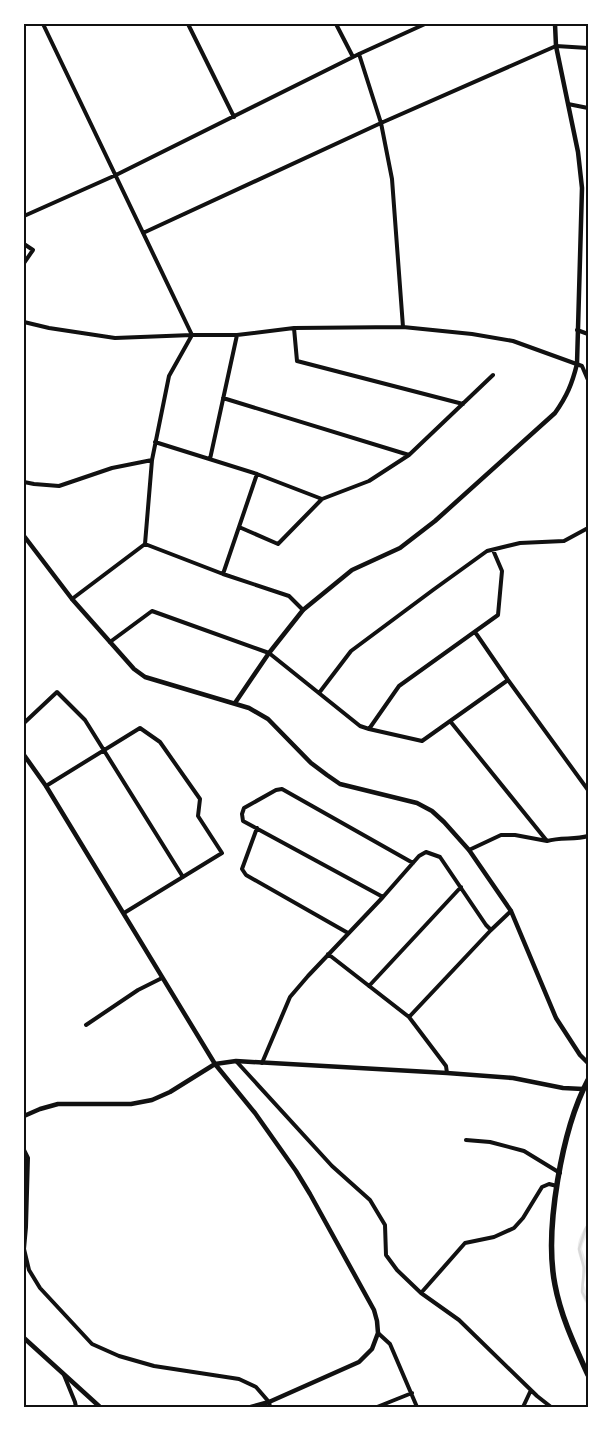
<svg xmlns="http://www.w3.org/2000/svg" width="612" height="1431" font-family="Helvetica,sans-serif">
<rect width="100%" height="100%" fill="#fff"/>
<path fill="#eee" d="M588,1222V1233L583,1244L582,1249L587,1264L584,1285L588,1297V1306C575,1290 584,1285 582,1268C582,1262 579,1257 578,1252C576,1242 583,1230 588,1222Z"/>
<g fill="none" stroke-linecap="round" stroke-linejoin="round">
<path stroke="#d9d9d9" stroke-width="2.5" d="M588,1225L585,1230L579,1249L584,1268L582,1292L588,1303"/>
<path stroke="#111" stroke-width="4" d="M43,24L192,335
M188,24L234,117
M336,24L353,57
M359,54L381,123L392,179L403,327
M568,104L588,108
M24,216L116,175L359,54L425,24
M143,233L381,123L556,46L588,48
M24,244L33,250L24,263
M24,322L49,328L115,338L192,335H237L294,328L403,327L472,334L513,341L582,366L588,380
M294,328L297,361L463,404
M577,330L588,334
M223,398L409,455
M155,442L257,474L322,499
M210,459L237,335
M24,482L34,484L59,486L112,468L152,460
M239,527L278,544L322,499L369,481L409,455L493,375
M145,544L223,574L289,596L303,610
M223,574L257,474
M72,599L145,544L152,460L169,376L192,335
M475,632L508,680L588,790
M110,642L152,611L269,653L360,726L369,729L422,741L508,680
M319,693L351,651L433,590L487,551L520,543L564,541L588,528
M450,721L547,841L515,835H501L469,850
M24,723L57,692L85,720L183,877
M369,729L399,686L498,615L502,571L493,550
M46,786L140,728L160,742L200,799L198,816L222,853L124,913
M257,828L242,869L246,875L348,933
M547,841C561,837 575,840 588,836
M383,897L243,821L242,814L244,808L276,790L282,789L413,863
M328,954L409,1017L446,1066L447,1073
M369,986L461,887
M409,1017L491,930L511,911
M86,1025L138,990L162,978
M236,1061L332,1166L370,1200L385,1225L386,1255L397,1270L421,1293L459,1320L537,1396L551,1407
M262,1063L290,997L308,976L383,897L419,856L426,852L440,857L486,925L491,930
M466,1140L490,1142L524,1151L560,1173
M24,1150L28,1158L26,1227L24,1249L29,1270L40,1288L92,1344L119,1356L154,1366L239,1379L256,1387L269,1402L270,1407
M421,1293L465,1243L494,1237L514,1228L523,1218L542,1187L549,1184L557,1186
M378,1333L390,1344L417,1407
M64,1375L75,1402L76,1407
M377,1407L412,1393
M523,1407L531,1390"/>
<path stroke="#111" stroke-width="4.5" d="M24,536L72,599L134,669L145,677L249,708L268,719L311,763L327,775L340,784L417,803L432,811L444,822L469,850L511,911L556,1018L580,1055L588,1063
M235,703L269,653L303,610L352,570L400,548L435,521L555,413C567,396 572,384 577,364L582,188L578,152L556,46L555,24
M24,755L46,786L215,1064L255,1113L296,1171L310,1194L374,1310L377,1321L378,1333L372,1349L359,1362L269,1402L251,1407
M24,1116L40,1109L58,1104H131L152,1100L170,1092L215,1064L236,1061L447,1073L513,1078L563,1088L583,1089
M24,1338L100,1407"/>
<path stroke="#111" stroke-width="5.5" d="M588,1080C562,1129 544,1230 555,1285C561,1317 575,1346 588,1375"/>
</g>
<rect width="612" height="1431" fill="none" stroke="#ffffff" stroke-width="50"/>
<rect x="25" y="25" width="562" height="1381" fill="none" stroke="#111" stroke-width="2"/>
</svg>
